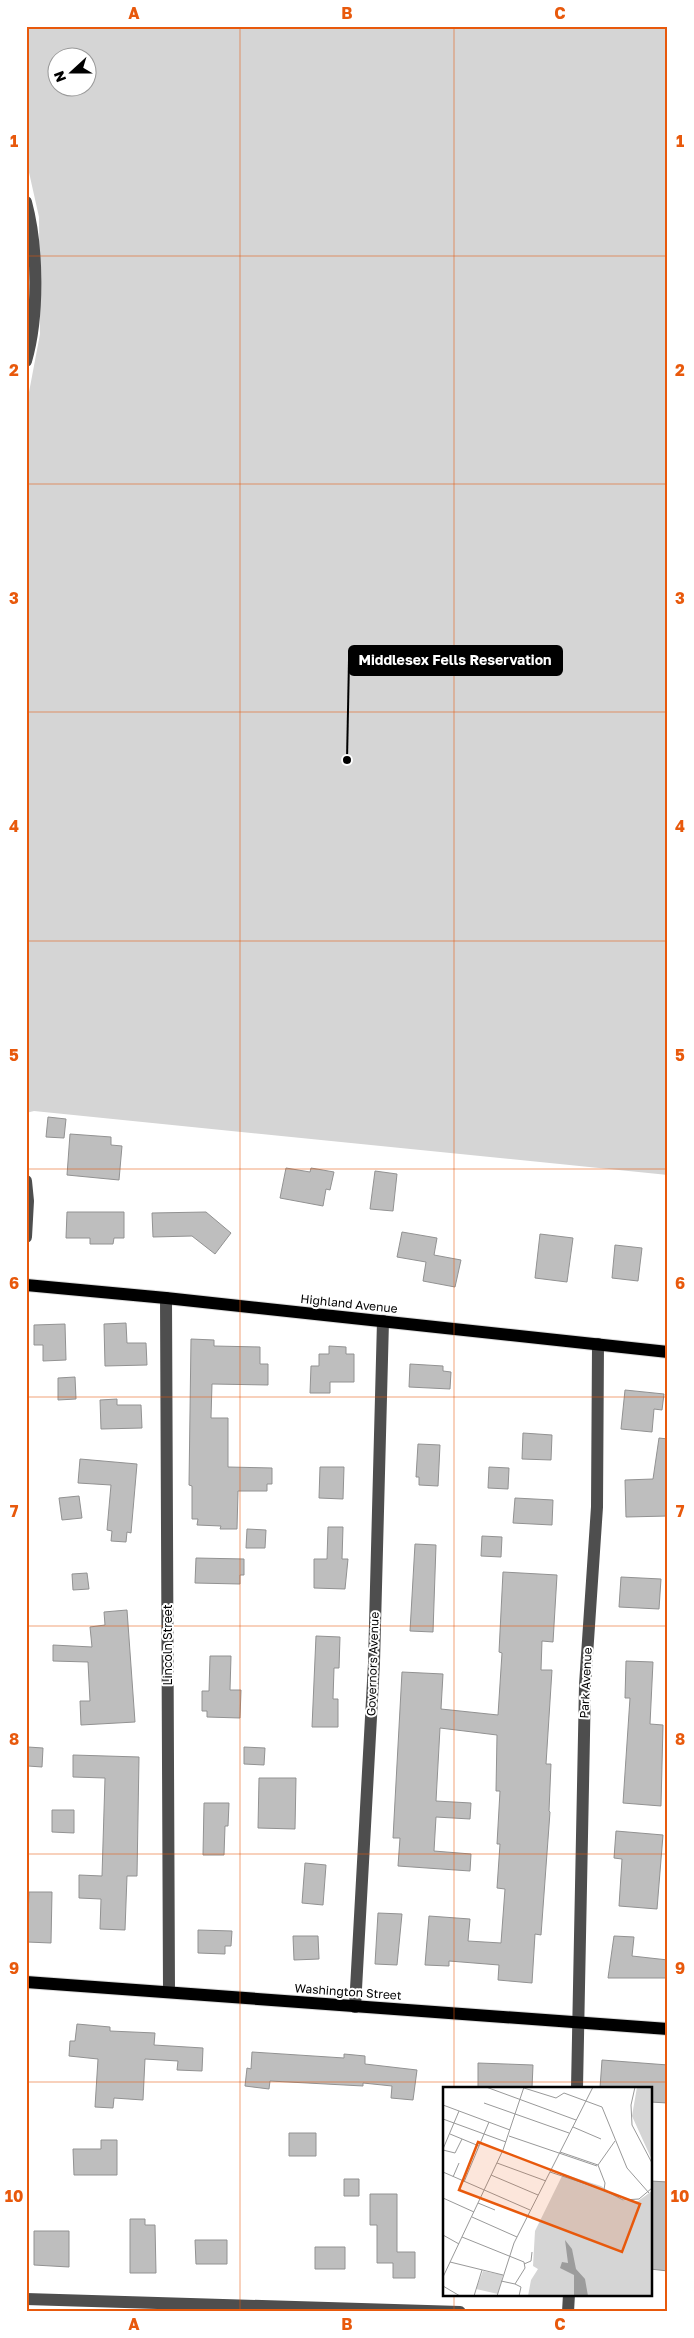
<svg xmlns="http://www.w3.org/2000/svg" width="694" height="2338" font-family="'Golos Text',sans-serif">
<rect width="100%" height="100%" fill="#fff"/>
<path fill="#d5d5d5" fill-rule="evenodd" d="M26,26H668V1175L34,1111L26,1113V408L40,334L39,217L26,159ZM58,58H88V88H58Z"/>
<path fill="#bebebe" stroke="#929292" d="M48,1117L66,1119L64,1138L46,1137Z
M70,1134L111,1137V1145L122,1146L119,1180L67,1175Z
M286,1168L310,1172L311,1168L334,1172L330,1190L326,1189L323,1206L280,1198Z
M375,1171L397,1174L393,1211L370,1209Z
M67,1212H124V1238H114L113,1244H90V1238H66Z
M206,1212L231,1233L215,1254L192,1236L153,1237L152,1213Z
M402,1232L437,1238L434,1255L461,1260L455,1287L423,1281L426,1262L397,1257Z
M540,1234L573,1238L567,1282L535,1278Z
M615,1245L642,1248L638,1281L612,1278Z
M126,1323L127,1343H146L147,1365L105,1366L104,1324Z
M65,1324L66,1360L43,1361V1345H34V1325Z
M191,1339L214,1340V1346L260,1347V1364H268V1385L212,1384L211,1418H228V1467L272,1468V1484H267V1491H238L237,1529H220L221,1526L197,1525L198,1519H192V1486L189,1485Z
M329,1346L346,1347V1354H354V1382H330V1393H310L311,1366H319V1354H329Z
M410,1364L443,1366V1371L451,1372L450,1389L409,1387Z
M75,1377L76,1399L58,1400V1378Z
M625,1390L664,1394L662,1410L654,1409L652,1432L621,1429Z
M117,1399V1405H141L142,1428L101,1429L100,1400Z
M523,1433L552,1435L551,1460L522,1459Z
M659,1438L668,1439V1516L626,1517L625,1480L653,1479Z
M418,1444L440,1445L438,1486L419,1485V1477H416Z
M80,1459L137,1464L131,1533L127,1532L126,1542L111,1541L112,1531L107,1530L111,1485L78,1483Z
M320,1467H344L343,1499L319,1498Z
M489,1467L509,1468L508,1489L488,1488Z
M79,1496L82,1518L62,1520L59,1498Z
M515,1498L553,1500L552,1525L513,1523Z
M328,1527H343L342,1559H348L345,1589L314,1588V1559H327Z
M247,1529L266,1530L265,1548H246Z
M482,1536L502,1537L501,1557L481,1556Z
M415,1544L436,1545L433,1632L410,1631Z
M196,1558L244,1559V1575H240V1584L195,1583Z
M503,1572L557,1575L553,1642L542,1641L541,1670H552L546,1764H551L549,1811L550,1812L541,1935L535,1934L532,1983L498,1980L499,1965L449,1961V1966L425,1965L429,1916L470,1919L468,1941L501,1943L505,1889L497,1888L500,1844H497L500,1791H496L497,1735L440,1728L436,1801L471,1803L470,1819L436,1817L434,1851L471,1854L470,1871L398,1866L400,1838H393L402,1672L443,1674L441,1709L498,1715L502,1653L499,1652Z
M87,1573L89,1589L73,1590L72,1574Z
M621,1577L661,1579L659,1609L619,1607Z
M127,1610L135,1722L81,1725L80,1701H90L88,1662L53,1661V1645L92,1647L90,1627L105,1625L104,1612Z
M316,1636L340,1637L339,1668H334L333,1699H338V1727H312Z
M210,1656H231L230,1690H241L240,1718L207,1717V1711H202V1691H209Z
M626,1661L653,1662L650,1724L663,1725L661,1806L623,1803L630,1698H625Z
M28,1747L43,1748L42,1767L28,1766Z
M244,1747L265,1748L264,1765L244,1764Z
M73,1755L139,1757L137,1876H127L125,1930L100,1929L101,1899L79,1898V1875L102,1876L105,1778L73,1777Z
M259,1778H296L295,1829L258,1828Z
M204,1803H229L228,1826H225L224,1855H203Z
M52,1810H74V1833L52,1832Z
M616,1831L663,1835L657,1909L619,1906L622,1859L614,1858Z
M305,1863L326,1865L323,1905L302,1903Z
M29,1892H52L51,1943L27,1942Z
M378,1913L402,1914L397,1965L375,1964Z
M198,1930L232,1931L231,1946H225V1954L198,1953Z
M293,1936H318L319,1959L294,1960Z
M614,1936L634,1937L632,1956L668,1960V1978H608Z
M77,2024L110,2027V2031L155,2033L154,2045L203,2048L202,2071L177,2070L178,2061L145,2059L143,2100L114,2098L113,2108L95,2107L98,2059L69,2056L70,2041H75Z
M252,2052L344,2058V2054L365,2056V2064L417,2070L413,2100L391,2098L392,2086L363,2083V2086L270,2081L269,2089L245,2086L247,2068L251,2069Z
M602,2060L668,2065V2103L650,2102V2088H600Z
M478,2063L533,2065L532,2088H478Z
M289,2133H316V2156H289Z
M101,2140H117V2175H74L73,2149H101Z
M344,2179H359V2196H344Z
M650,2181L668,2182V2271L650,2269Z
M370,2194H397V2252H415V2278H393V2263H377V2225H370Z
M130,2219H145V2225H155L156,2273H130Z
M34,2231H69V2267L34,2265Z
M195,2240H227V2264H196Z
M315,2247H345V2269H315Z"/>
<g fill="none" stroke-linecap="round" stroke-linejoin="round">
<defs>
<path id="major" d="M26,1285L166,1298L668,1352
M26,1982L668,2029"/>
</defs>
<use href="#major" stroke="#dbdbdb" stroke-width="14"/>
<path stroke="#4e4e4e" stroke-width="12" d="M26,202C38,247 39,316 26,361
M26,1181L28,1201L26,1237
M166,1298L169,1992
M355,2007L374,1663L383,1321
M577,2088L585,1685L597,1507L598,1344
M26,2299L460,2312
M568,2312L569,2294"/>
<use href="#major" stroke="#000" stroke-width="12"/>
</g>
<path fill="none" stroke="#e8590c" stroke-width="1" stroke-opacity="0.55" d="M240,26V2312M454,26V2088M26,256H668M26,484H668M26,712H668M26,941H668M26,1169H668M26,1397H668M26,1626H668M26,1854H668M26,2082H668M454,2294V2312"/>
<g text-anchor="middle" stroke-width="4" stroke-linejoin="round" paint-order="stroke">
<g font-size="12" fill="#000" stroke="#fff">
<text transform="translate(349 1304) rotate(6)" y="4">Highland Avenue</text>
<text transform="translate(168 1645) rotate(-90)" y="4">Lincoln Street</text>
<text transform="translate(373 1664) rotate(-88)" y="4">Governors Avenue</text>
<text transform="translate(586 1683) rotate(-87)" y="4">Park Avenue</text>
<text transform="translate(348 1992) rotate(4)" y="4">Washington Street</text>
</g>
</g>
<g transform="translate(443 2087)">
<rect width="209" height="209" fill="#fff"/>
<path d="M194,0H209V73L189,29ZM120,87L158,99L181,114H195L209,104V209H85L88,193L95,182L90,179L92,144ZM40,184L60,188L55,207L33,202Z" fill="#d5d5d5"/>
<path d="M122,153L129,162L133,182L142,192L145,209H131V188L117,181L119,175L125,176Z" fill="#9c9c9c"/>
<path fill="none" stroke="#999" stroke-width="1" d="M43,0L133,33M192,0L188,18L189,38L209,76M81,1L113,11L121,6L159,20L184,81L206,106M41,16L126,46M0,18L67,43M0,32L63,55M130,40L158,52M7,47L36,59M66,49L154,79M0,62L16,24M0,63L12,66L19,52M117,65L155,78L162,96L161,103M54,76L103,94M155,78L172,54M0,85L87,123M107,85L161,103L180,113L196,112L209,101M48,88L95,108M10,90L16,76M21,95L46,35M0,111L31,125M35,116L52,123M29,130L74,150M0,148L16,157M19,150L81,175L82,181L72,197L58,194M7,175L60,188M81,177L88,174L89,165M0,190L60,63L81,0M72,197L78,200L76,209M0,199L17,209M31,209L39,183M54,209L71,156L150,0"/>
<path fill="#e8590c" fill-opacity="0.15" stroke="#e8590c" stroke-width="2.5" d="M35,55L197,117L179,165L16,103Z"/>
<rect width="209" height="209" fill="none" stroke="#000" stroke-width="2.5"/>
</g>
<path fill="none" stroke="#000" stroke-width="2" d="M347 760L349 660"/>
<circle fill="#000" stroke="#fff" stroke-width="2" cx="347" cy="760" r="5"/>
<rect fill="#000" stroke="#000" stroke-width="2" x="349" y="646" width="213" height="29" rx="5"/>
<g font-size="14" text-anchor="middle" font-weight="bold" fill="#fff">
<text x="455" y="665">Middlesex Fells Reservation</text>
</g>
<rect width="694" height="2338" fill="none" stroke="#ffffff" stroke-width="55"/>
<g transform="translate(72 72) rotate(249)"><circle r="24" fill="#ffffff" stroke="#999999"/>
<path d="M0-4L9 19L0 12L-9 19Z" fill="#000000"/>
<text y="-8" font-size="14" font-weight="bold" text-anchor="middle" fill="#000000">N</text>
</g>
<rect x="28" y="28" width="638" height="2282" fill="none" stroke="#e8590c" stroke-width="2"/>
<g font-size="16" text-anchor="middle" font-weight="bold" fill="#e8590c">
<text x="134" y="19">A</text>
<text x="347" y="19">B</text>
<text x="560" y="19">C</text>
<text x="14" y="147">1</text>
<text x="680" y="147">1</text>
<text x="14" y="376">2</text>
<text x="680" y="376">2</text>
<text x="14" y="604">3</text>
<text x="680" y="604">3</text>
<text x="14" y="832">4</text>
<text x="680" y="832">4</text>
<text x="14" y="1061">5</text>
<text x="680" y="1061">5</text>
<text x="14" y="1289">6</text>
<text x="680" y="1289">6</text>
<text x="14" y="1517">7</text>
<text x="680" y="1517">7</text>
<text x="14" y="1745">8</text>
<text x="680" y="1745">8</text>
<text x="14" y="1974">9</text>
<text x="680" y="1974">9</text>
<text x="14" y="2202">10</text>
<text x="680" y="2202">10</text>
<text x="134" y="2330">A</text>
<text x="347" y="2330">B</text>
<text x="560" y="2330">C</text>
</g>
</svg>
